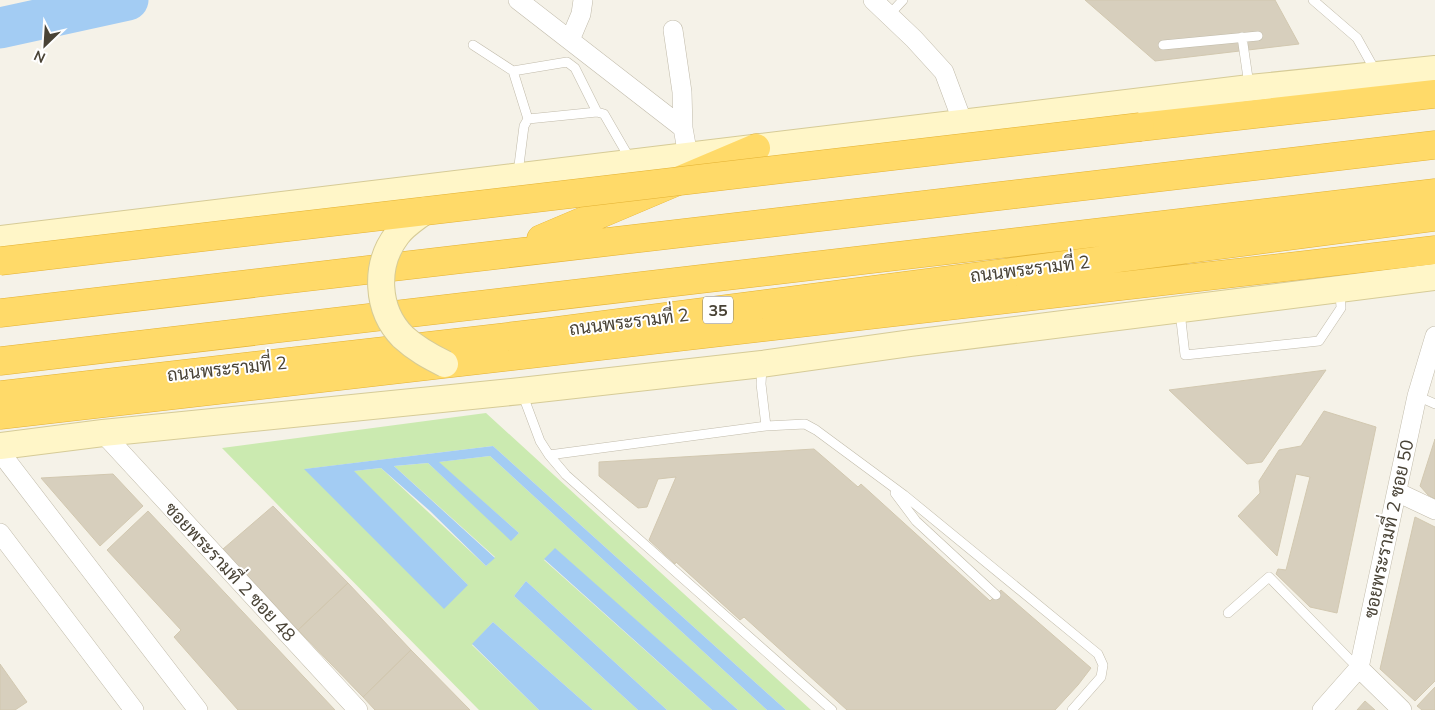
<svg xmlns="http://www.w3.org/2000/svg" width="1435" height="710" font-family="Mulish,Sarabun,sans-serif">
<rect width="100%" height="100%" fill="#f5f2e8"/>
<path fill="#cbeab0" d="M486,413L811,710H786L493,446L305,469L468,585L353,471L381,468L486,566L495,557L394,466L428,463L511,540L519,533L438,462L490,456L767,710H738L555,549L544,560L712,710H667L526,581L514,596L638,710H593L493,622L472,645L539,710H479L222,448Z"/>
<path fill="#a3ccf3" d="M493,446L786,710H767L490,456L439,462L519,533L511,541L428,463L394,466L495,558L486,566L430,511L381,468L354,471L468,585L444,609L304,469Z
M555,548L738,710H712L544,559Z
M526,581L667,710H638L514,596Z
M493,622L593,710H539L472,644Z"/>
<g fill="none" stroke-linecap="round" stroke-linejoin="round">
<path stroke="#a3ccf3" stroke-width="41" d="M0,28L128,0"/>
</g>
<path fill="#d7cfbd" stroke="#d2c8b0" d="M1085,0H1275L1299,44L1155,61Z
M1326,370L1262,462L1247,464L1169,390Z
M1324,411L1376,427L1337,613L1310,607L1276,574L1278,569L1286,570L1310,477L1296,474L1277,556L1238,516L1260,493L1259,481L1279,450L1301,446Z
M1435,439V499L1428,495L1420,486Z
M814,449L858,487L861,484L990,601L1001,590L1091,668L1078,685L1055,710H847L744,617L740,620L676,562L675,564L649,540L676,477L658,479L647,507L638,508L599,476V462Z
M113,474L143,506L100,546L41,478Z
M273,506L348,583L298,630L223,549Z
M148,511L335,710H238L174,637L181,630L107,550Z
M1415,517L1435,527V681L1415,701L1380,669Z
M348,583L411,650L363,697L298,630Z
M411,650L470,710H375L363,697Z
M0,664L27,702L15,710H0Z
M1435,687V710H1422L1417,706Z
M1365,701L1375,710H1357Z"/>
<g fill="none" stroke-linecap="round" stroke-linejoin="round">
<defs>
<path id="lane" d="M1313,0L1357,38L1376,72
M889,15L903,0
M1242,37L1249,85
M473,45L513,71L528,119
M1163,45L1258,36
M513,71L567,62L575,68L597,112
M518,173L524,126L528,119L597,112L604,114L630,159
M1180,312L1185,355L1319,341L1341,308L1340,291
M762,367L761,384L766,426
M522,393L540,441L549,455L566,475L832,710
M1417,396L1435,404
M549,455L766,426L805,424L816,430L904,495L1098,654L1103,665L1101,677L1072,710
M895,493L916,521L996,595
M1228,613L1269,577L1358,668"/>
<path id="street" d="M518,0L683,128
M873,0L914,39L944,72L963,123
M673,30L682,92L683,128L688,156
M570,40L581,14L583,0
M103,433L358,710
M0,452L198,710
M1397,492L1435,510
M0,533L134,710
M1359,668L1402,710
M1322,710L1359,668L1417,396L1435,336"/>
<path id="secondary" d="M0,239L1250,88L1435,69
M0,446L103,433L521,391L762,364L911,343L1435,277"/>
<path id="highway" d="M1140,127L1435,94
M541,239L756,148
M0,313L1435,145
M0,361L1435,193
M0,395L549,332L1435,217
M0,415L1435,250"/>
</defs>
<use href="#lane" stroke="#c1bbaa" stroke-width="10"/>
<use href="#street" stroke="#c1bbaa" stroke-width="20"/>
<use href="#secondary" stroke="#d6cb97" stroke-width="28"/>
<use href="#highway" stroke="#e4b233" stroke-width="29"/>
<use href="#lane" stroke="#fff" stroke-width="9"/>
<use href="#street" stroke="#fff" stroke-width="19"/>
<use href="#secondary" stroke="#fff6c8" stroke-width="26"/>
<use href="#highway" stroke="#ffda69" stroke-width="28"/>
<defs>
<path id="secondary-bridge" d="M426,210C416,218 404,225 397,235C374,265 376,310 403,337C416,349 429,356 445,364"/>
<path id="highway-bridge" d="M0,261L1140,127"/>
</defs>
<use href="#secondary-bridge" stroke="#d6cb97" stroke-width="28" stroke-linecap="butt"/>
<use href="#highway-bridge" stroke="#e4b233" stroke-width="29" stroke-linecap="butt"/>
<use href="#secondary-bridge" stroke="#fff6c8" stroke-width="26"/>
<use href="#highway-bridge" stroke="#ffda69" stroke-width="28"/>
</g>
<g text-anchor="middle" stroke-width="4" stroke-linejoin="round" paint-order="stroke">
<rect fill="#fff" stroke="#807b72" stroke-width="1" x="703" y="296.5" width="30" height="27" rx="4"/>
<g font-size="16" font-weight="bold" fill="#494336">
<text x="718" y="316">35</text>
</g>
<g font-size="18" fill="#494336" stroke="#fff">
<text transform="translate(1030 269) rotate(-7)" y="6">ถนนพระรามที่ 2</text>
<text transform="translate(629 322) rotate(-7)" y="6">ถนนพระรามที่ 2</text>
<text transform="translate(227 369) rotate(-6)" y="6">ถนนพระรามที่ 2</text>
<text transform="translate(1389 529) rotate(-78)" y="6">ซอยพระรามที่ 2 ซอย 50</text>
<text transform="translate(230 572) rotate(47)" y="6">ซอยพระรามที่ 2 ซอย 48</text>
</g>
</g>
<g transform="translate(45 45) rotate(205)" stroke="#ffffff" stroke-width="4" paint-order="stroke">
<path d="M0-4L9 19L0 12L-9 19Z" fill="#494336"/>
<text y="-8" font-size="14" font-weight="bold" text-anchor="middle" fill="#494336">N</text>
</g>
</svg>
